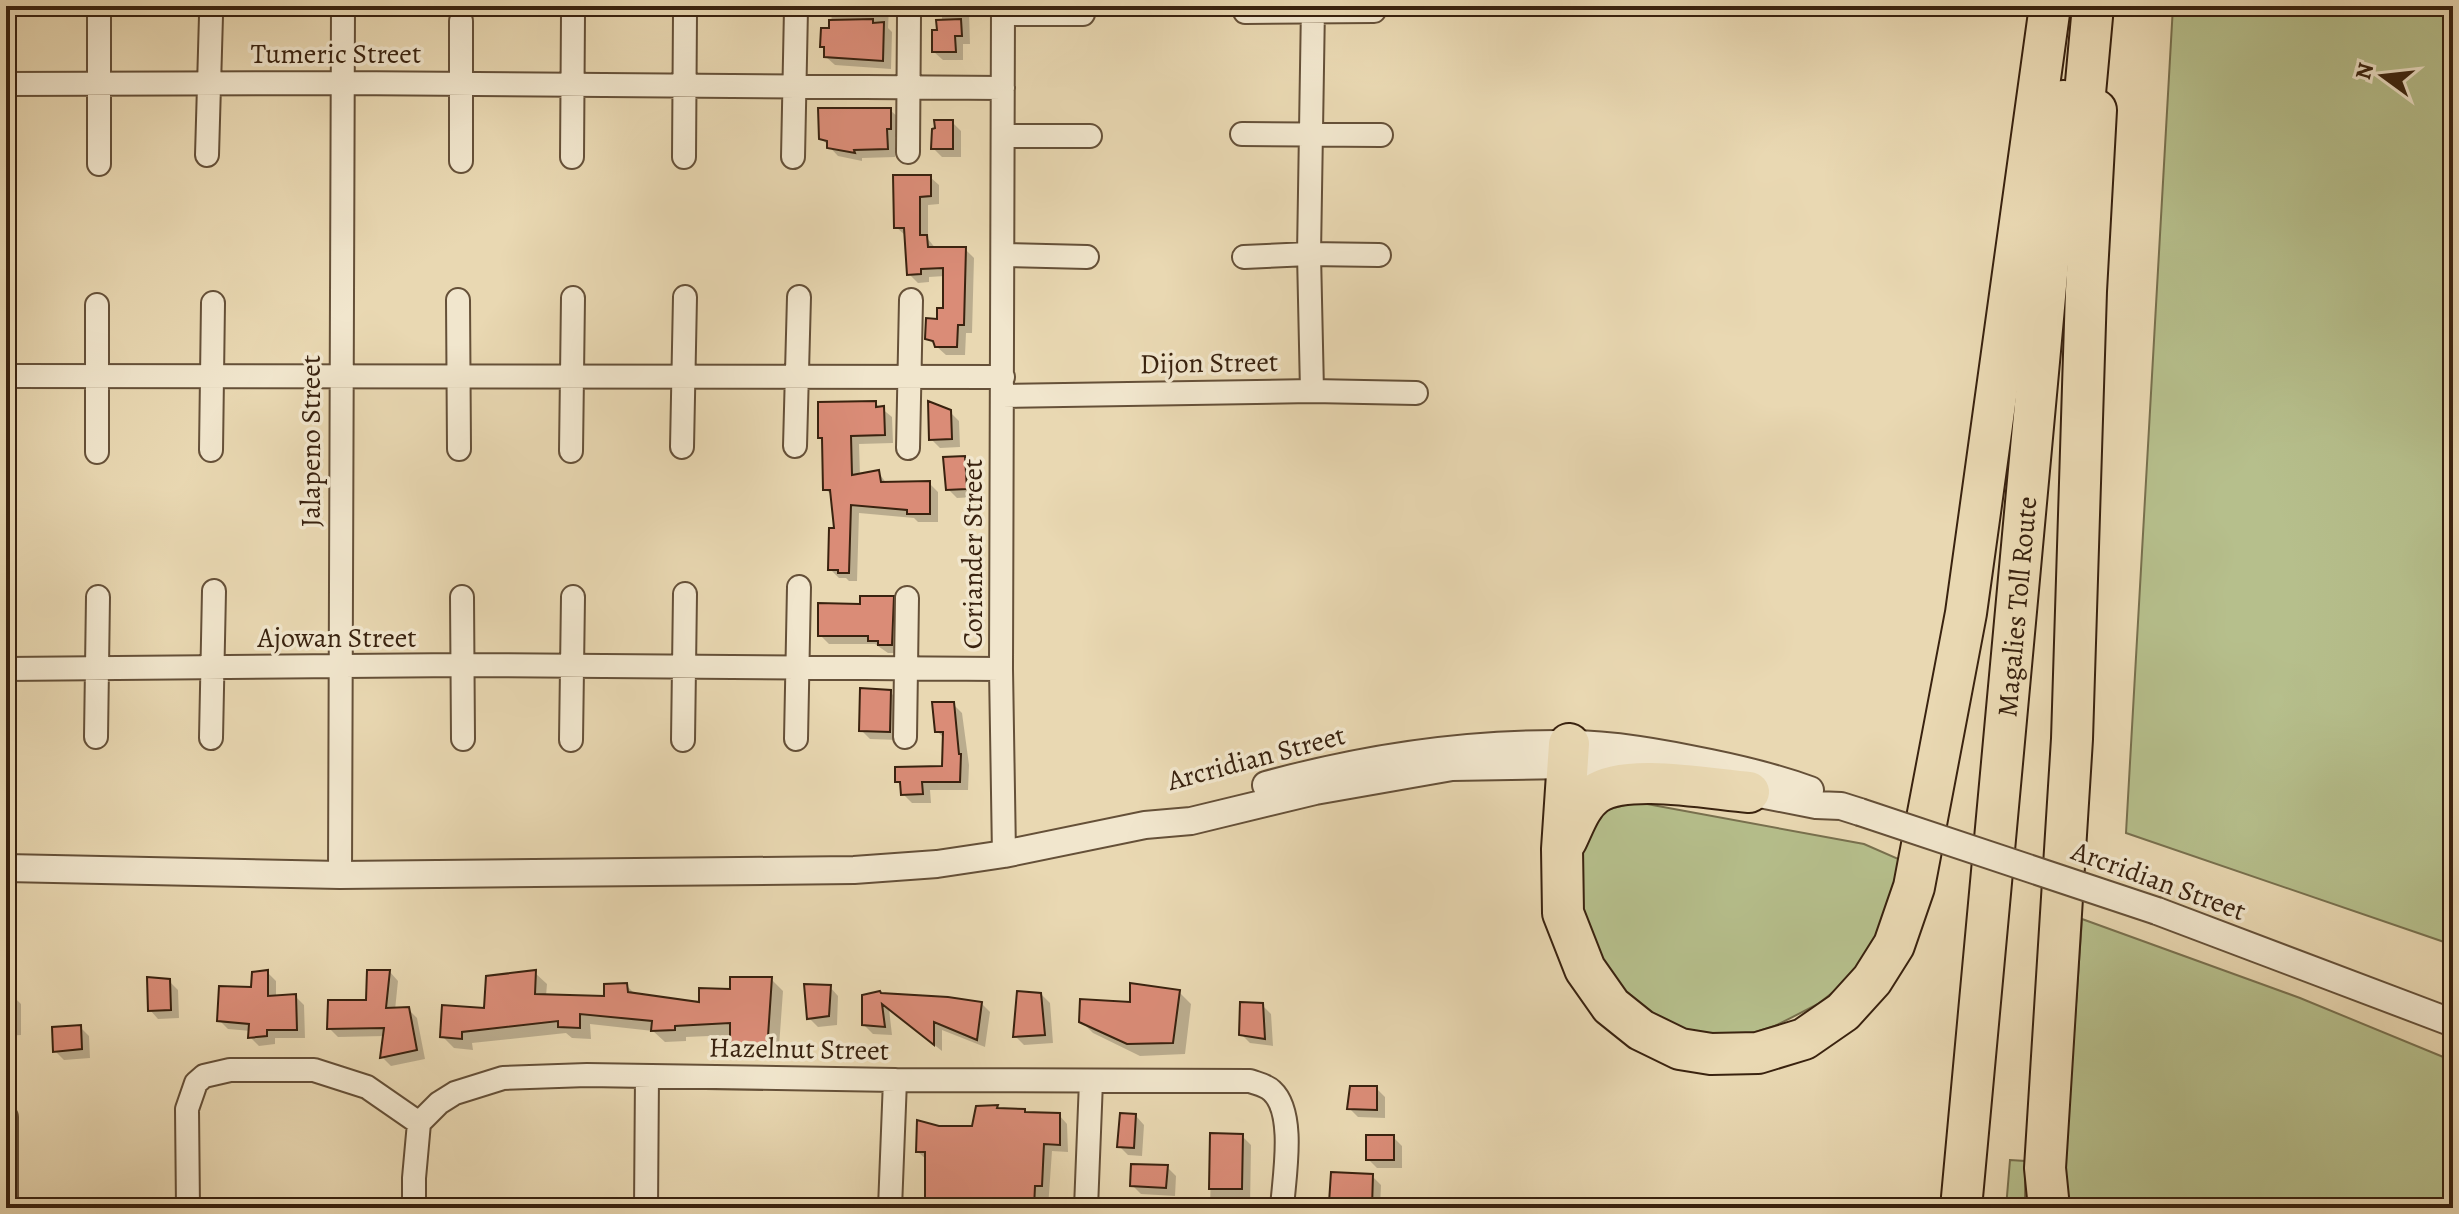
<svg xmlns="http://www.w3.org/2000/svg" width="2459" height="1214" font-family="Alegreya,serif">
<rect width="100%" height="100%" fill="#e9d8b2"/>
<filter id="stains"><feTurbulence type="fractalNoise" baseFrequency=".0025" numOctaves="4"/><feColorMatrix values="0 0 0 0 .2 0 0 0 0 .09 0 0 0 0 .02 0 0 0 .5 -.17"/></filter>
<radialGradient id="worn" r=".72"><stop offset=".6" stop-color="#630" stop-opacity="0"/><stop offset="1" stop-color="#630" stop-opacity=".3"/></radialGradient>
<path fill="#b6bf8c" stroke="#78704e" stroke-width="2" d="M2173,6H2453V945L2126,833Z
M1636,802L1864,844L1903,861L1896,894L1867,956L1837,989L1818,1004L1775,1026L1752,1033L1704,1038L1663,1024L1628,998L1590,945L1576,881L1586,834L1606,810Z
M2082,919L2300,998L2453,1061V1208H2066L2064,1175Z
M2010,1160L2025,1161V1208H2006Z"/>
<path fill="#0003" d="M832,6H889L888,28L892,32L891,69L835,65L826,57V50L822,46L831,30Z
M942,6H973L972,12H969L970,44H963V60H943L934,52L942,21Z
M890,110L899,118V137H895V157L862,158V161L838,156L821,138Z
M952,122L961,131V157H942L933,148Z
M930,177L939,185V204L928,205V239L936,249H965L974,258L972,333H966L965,355H946L927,338L945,310V276L929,277V282L918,283L909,274L906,236L896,227Z
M875,403L892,417L893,443L859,444L860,476L878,472L887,484L929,483L938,492V522H918L914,518L859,513L857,581H849L846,578H839L830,569L836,530L833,496L825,489L824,442L820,438Z
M950,412L959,421L960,447L940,448L931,439Z
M964,458L973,467L975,497L957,498L948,489Z
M893,598L902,606L900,653H888L875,644H829L820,635L862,606Z
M890,692L899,701L898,740L870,739L861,730Z
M953,704L962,713L969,765L968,790H930L931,803H912L903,794L902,787L897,781L944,768L945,739L937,731Z
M267,972L276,981V997L295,996L304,1005L305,1038H275V1044L259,1046L250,1037L251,1031L228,1029L219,1020L253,989Z
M390,972L398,981L395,1010L408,1009L417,1018L425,1059L391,1066L382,1057L385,1036L338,1037L329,1028L368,1002Z
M535,973L547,984L546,996L606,998L626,985L636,995L701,1004L732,991L771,979L783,991L778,1061L744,1055L732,1044V1035L686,1037V1041L665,1042L653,1031L590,1024L591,1039L572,1038L566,1033L472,1043L473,1050L454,1048L442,1036L486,1011Z
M169,981L178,990L179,1018L158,1019L150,1010Z
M830,987L838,996L837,1025L818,1027L809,1018Z
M1179,992L1191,1004L1185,1054L1140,1056L1093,1033L1081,1021Z
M1041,994L1050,1003L1053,1043L1024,1045L1015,1036Z
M6,995H12L21,1004V1035L6,1036Z
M864,996L982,1004L990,1012L985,1047L942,1030V1051L889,1009L892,1035L873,1034L864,1025Z
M1262,1005L1271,1014L1273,1046L1250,1043L1241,1034Z
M80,1027L89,1036L90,1058L64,1060L55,1051Z
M1376,1088L1385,1097V1118L1358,1117L1349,1108Z
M997,1107L999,1110L1024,1111L1027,1114L1059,1115L1067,1124L1068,1152L1052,1151L1048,1208H927V1160L918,1152L939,1128H974Z
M1136,1116L1144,1125L1142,1156L1128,1155L1119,1146Z
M1212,1135L1242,1136L1251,1145L1250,1208H1210Z
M1393,1137L1402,1146V1168H1377L1368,1159Z
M1167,1167L1176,1176L1175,1196L1141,1194L1132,1185Z
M1372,1176L1381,1185L1380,1208H1337L1332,1203Z"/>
<path fill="#da8c77" stroke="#39220f" stroke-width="2" d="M873,19V23L884,22L883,61L824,57V47H820L821,28H829V20Z
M961,19L962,36H955L956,52H932V30H937L936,20Z
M818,108H891V129H887L888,149L854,150L855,153L827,148V141L819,139Z
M934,120H953V149H931L932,129L935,128Z
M893,175H931V196L920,197V235H927L928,247H966L964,325H958L957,347H935L933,341L925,339L926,318L937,319V308H943V268L921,269V274L907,275L904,228H894Z
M876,401V407L884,406L885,435L851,436L852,475L879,470L881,482L930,481V514H907V510L851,505L849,573H838V570H828L829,528H834L830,490H823L822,438H818V402Z
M928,401L951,410L952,439L929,440Z
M965,456L967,489L946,490L943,457Z
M860,596H894L892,645H878V641H868V636H818V603L860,604Z
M860,688L891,690L890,732L859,731Z
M932,702H954L959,754H961L960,782H922L923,794L901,795L900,782H895V767L942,766L943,732H935Z
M268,970V996L296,994L297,1030H267V1036L248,1038L249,1024L217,1021L219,986L251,987L252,972Z
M367,970H390L386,1008L409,1007L417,1050L380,1058L384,1028L327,1029L328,1000H366Z
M536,970L535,994L604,996V984L627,983L628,992L699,1002V988L730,989V977H772L767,1051L730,1044V1023L675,1026V1030L651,1031L652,1021L580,1014V1028L558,1027V1021L462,1032V1039L440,1037L442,1005L484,1008L486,976Z
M147,977L170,979L171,1010L148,1011Z
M1130,983L1180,990L1173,1043L1127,1044L1079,1022L1080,999L1130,1002Z
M804,984L831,985L829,1016L807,1019Z
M880,991L881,993L948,997L982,1002L977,1040L934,1022V1045L882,1004L885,1027L862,1025V995Z
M1017,991L1041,993L1045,1035L1013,1037Z
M1240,1002L1263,1003L1265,1039L1239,1035Z
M81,1025L82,1049L53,1052L52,1027Z
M1350,1086H1377V1110L1347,1109Z
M998,1105L997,1108L1025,1109V1112L1060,1113V1145L1044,1144L1042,1186H1035L1034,1208H925V1152H916L917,1120L939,1126H972L976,1106Z
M1120,1113L1136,1114L1134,1148L1117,1147Z
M1210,1133L1243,1134L1242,1189H1209Z
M1366,1135H1394V1160H1366Z
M1131,1164L1168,1165L1166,1188L1130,1186Z
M1331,1172L1373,1174L1372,1208H1344L1329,1203Z"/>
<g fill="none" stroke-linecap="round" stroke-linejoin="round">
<defs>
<path id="minor" d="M1003,6L1001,669L1004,854
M1245,12L1374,11
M1003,14H1083
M461,21V161
M6,84L343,83L1003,88
M1242,134L1381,135
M1003,136H1090
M908,152L909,16
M207,155L211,16
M572,157L573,15
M684,157L685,14
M793,157L796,9
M99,164V7
M1003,255L1087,257
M1244,257L1309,254L1379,255
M458,300L459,449
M6,376L1003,377
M1312,391L1309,254L1313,6
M1003,396L1312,391L1416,393
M795,446L799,297
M682,447L685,297
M908,448L911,300
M211,450L213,303
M571,451L573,298
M97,452V305
M462,597L463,739
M6,669L463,665L1001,669
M96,737L98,597
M905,737L907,598
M211,738L214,591
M796,739L799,587
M571,740L573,597
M683,740L685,594
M340,875L343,6
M6,1117V1208
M188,1208L187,1109L196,1083L204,1076L230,1070H314L367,1087L419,1123
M414,1208V1178L419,1123L439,1103L455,1093L503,1078L587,1075L895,1080L1250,1081C1258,1084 1266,1085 1272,1091C1296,1113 1284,1177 1282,1208
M646,1208L647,1076
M890,1208L895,1080
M1086,1208L1091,1081"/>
<path id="tertiary" d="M1266,785C1364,758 1464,743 1566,744C1614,744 1663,753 1710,763C1744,770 1777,778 1810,790
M1734,789L1816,805L1841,806L1860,812
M6,868L340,875L854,870L937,864L1004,854L1145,825L1191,821L1315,791L1452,767L1567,765L1637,771
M2157,911L2453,1023"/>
<g id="motorway">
<path d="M2081,137L2093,6"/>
<path d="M1569,744L1562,849L1563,913L1585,969L1611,1006L1641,1030L1680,1049L1711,1054L1758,1053L1804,1039L1843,1012L1872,980L1894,945L1914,887L1966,613L2050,6"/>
<path d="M1566,841C1574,825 1580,805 1595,794C1626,772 1711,789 1749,792"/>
<path id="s1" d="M1961,1208L2063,101"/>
<path d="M2049,1208L2045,1168L2072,739L2086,291L2096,110"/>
</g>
</defs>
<use href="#minor" stroke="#655038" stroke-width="26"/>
<use href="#tertiary" stroke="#655038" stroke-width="30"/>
<use href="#motorway" stroke="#39220f" stroke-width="44"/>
<use href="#minor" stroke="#f1e6cd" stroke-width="22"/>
<use href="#tertiary" stroke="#f1e6cd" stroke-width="26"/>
<use href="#motorway" stroke="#e9d8b2" stroke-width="40"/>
<defs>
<path id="tertiary-bridge" d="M1860,812L2157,911"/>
</defs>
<use href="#tertiary-bridge" stroke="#655038" stroke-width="30" stroke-linecap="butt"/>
<use href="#tertiary-bridge" stroke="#f1e6cd" stroke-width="26"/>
</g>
<g text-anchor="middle" stroke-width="7" stroke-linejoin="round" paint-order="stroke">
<g font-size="28" fill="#39220f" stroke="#f1e6cd">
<text x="336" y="63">Tumeric Street</text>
<text transform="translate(1209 362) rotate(-1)" y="10">Dijon Street</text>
<text transform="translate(310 441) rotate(-90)" y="10">Jalapeno Street</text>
<text transform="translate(972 554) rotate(-90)" y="10">Coriander Street</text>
<text dy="10" stroke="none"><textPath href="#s1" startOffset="604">Magalies Toll Route</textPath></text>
<text x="337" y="647">Ajowan Street</text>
<text transform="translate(1256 757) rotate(-15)" y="10">Arcridian Street</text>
<text transform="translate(2159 880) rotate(20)" y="10">Arcridian Street</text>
<text transform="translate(799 1048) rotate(1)" y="10">Hazelnut Street</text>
</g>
</g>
<rect width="2459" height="1214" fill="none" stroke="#e9d8b2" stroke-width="32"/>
<rect x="8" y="8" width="2443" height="1198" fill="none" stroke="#39220f" stroke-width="4"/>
<rect x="16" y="16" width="2427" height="1182" fill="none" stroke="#39220f" stroke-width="2"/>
<g transform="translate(2383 76) rotate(285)" stroke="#f1e6cd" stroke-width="6" paint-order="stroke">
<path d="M0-6L14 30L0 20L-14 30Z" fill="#39220f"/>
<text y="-12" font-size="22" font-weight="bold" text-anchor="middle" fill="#39220f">N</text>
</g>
<rect width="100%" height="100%" filter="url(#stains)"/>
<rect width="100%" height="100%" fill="url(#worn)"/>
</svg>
